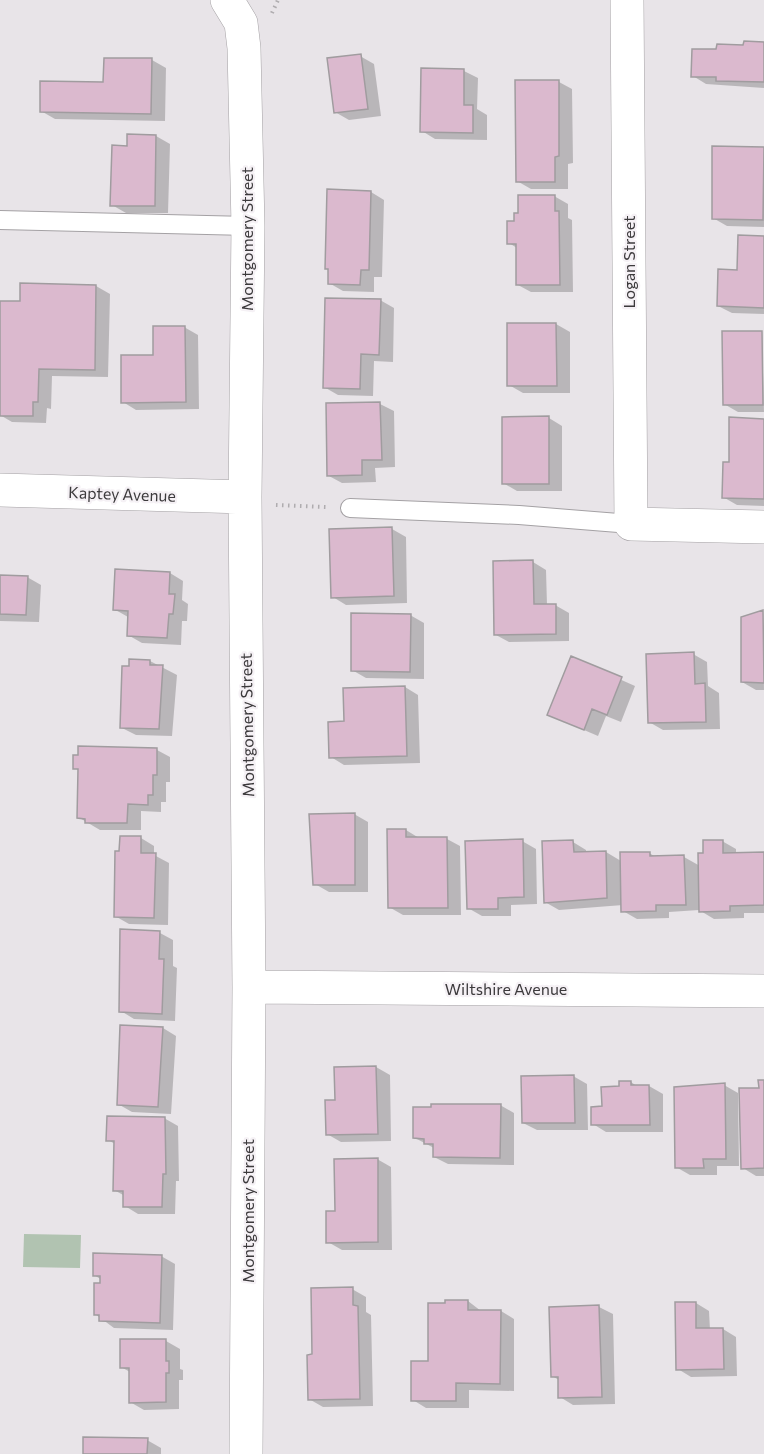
<svg xmlns="http://www.w3.org/2000/svg" width="764" height="1454" font-family="Commissioner,sans-serif">
<rect width="100%" height="100%" fill="#e8e4e8"/>
<path fill="#b1c3b1" d="M24,1234L81,1235L80,1268L23,1267Z"/>
<path fill="#0003" d="M764,43V88L706,84L693,76L718,51Z
M360,56L374,64L381,116L349,120L335,112Z
M152,60L166,68L165,121L55,119L41,111Z
M464,71L478,78L477,109L487,115V140L435,139L422,131Z
M559,82L572,89L573,163L568,164V189H531L517,181Z
M128,135L156,136L170,144L168,213H126L112,205L128,147Z
M714,148H764V227L727,226L713,218Z
M371,192L384,200L382,277H374V292L343,291L329,283Z
M554,196L568,204V218L572,220L573,292H531L518,285L517,248L509,243L516,222Z
M764,238V314L732,313L718,306Z
M22,285L96,286L110,294L108,377L52,376L51,409L47,408L46,423L12,422L0,415V329L21,303Z
M380,300L394,308L393,362L374,361L373,396L338,395L324,387Z
M556,324L570,332V393H523L509,385Z
M184,327L198,335L199,409L136,410L123,402L155,356Z
M762,332L764,412H738L724,404L723,333Z
M380,404L394,411L395,467L375,468L376,482L342,483L329,476Z
M549,418L562,426V491H517L503,483Z
M764,420V506L737,505L723,497L731,464Z
M392,529L406,537L407,603L346,605L333,597Z
M533,562L546,570L547,605H555L569,613V641L509,642L496,635Z
M170,573L183,581L182,600L188,604L187,621H182L181,645L142,643L128,635V617L114,609Z
M0,576L27,577L41,585L39,622L0,621Z
M763,612L764,690H756L742,682Z
M410,615L424,623V679L366,678L352,670Z
M693,654L707,662L708,686L719,693L720,729L663,730L649,722Z
M572,658L635,686L621,722L606,716L598,736L549,715Z
M150,661L177,675L172,736L136,735L122,728Z
M405,687L418,695L420,763L344,765L331,757L345,723Z
M157,750L170,757V782H166V802H161V812L141,811V830H100L78,817L80,771L75,768Z
M354,814L368,822V892H329L315,884Z
M406,830L419,838L447,839L460,846L461,915H403L389,907Z
M141,838L154,846V855L169,863L168,925L129,924L115,916Z
M522,841L536,849L537,904L511,905V916H482L468,908Z
M722,841L736,849V854H764V913H744V918L714,919L699,910L669,912V918L637,919L623,911V905L559,910L545,902L573,842L586,850V853L606,852L621,861L649,853L656,857H684L700,866L704,854Z
M160,933L173,940V966L177,968L175,1021L134,1019L121,1011Z
M163,1028L176,1036L171,1114L132,1112L118,1104Z
M376,1067L390,1075L391,1141L341,1142L327,1134L337,1101Z
M573,1076L587,1084L588,1130H537L523,1123Z
M764,1081V1176H756L743,1168Z
M631,1082L638,1087L649,1086L663,1094V1132H606L593,1124L620,1088Z
M724,1085L738,1093L739,1166H717V1175H690L676,1167Z
M500,1105L514,1113V1165L448,1164L434,1157V1148L415,1138Z
M164,1118L178,1126L179,1181H176L175,1214H138L125,1206V1196L114,1190L115,1144L108,1140Z
M377,1159L391,1167L392,1250H342L328,1242L336,1212Z
M161,1256L175,1264L173,1330L114,1328L95,1314L102,1280L94,1275Z
M352,1289L366,1297V1312L371,1315L373,1406L323,1407L309,1399L314,1356Z
M468,1301L481,1311H501L514,1319V1391L469,1390V1408H426L413,1400L429,1363L430,1304Z
M696,1303L709,1311L710,1330L723,1329L736,1337L737,1376L691,1377L678,1369Z
M599,1307L613,1314L615,1404L573,1405L560,1397L559,1380L552,1376Z
M121,1341H166L180,1349V1369L183,1370V1380H179V1409L144,1410L130,1402V1372L121,1367Z
M147,1440L161,1448V1454H84Z"/>
<path fill="#dbb9ce" stroke="#a09c9f" stroke-width="1.5" d="M744,41L764,42V82L716,81V77H691L692,49H716L717,44L743,45Z
M361,54L368,109L334,113L327,58Z
M104,58H152L151,114L40,112V81L103,82Z
M421,68L464,69V105H473V133L420,132Z
M515,80H559V156L555,157V182H516Z
M127,134L156,135L155,206H110L112,145L127,146Z
M712,146L764,147L763,220L712,219Z
M327,189L371,191L369,270H361L360,285L328,284V269H325Z
M518,195H555V211H559L560,285H516V244H507V221H514V213H518Z
M738,235L764,236V308L717,306L718,269L737,270Z
M20,283L96,285L95,370L39,369L38,402H33V416H0V301H20Z
M325,298L381,299L379,355L361,354L360,389L323,388Z
M507,323H556L557,386H507Z
M153,326H185L186,402L121,403V355H153Z
M722,331H762L763,405H723Z
M380,402L382,460H362V475L327,476L326,403Z
M549,416V484H502V417Z
M729,417L764,419V499L722,498L723,462H729Z
M392,527L394,596L331,598L329,529Z
M533,560L534,604H556V634L494,635L493,561Z
M115,569L170,572L169,594H175L173,614H169L167,638L127,636L128,611L113,610Z
M0,575L28,576L26,615L0,614Z
M763,610L764,683L741,682V617Z
M351,613L411,614L410,672L351,671Z
M694,652L695,684L705,683L706,722L648,723L646,654Z
M571,656L622,677L607,715L592,709L584,730L547,715Z
M129,659L150,660V665H163L159,729L120,728L122,666H129Z
M405,686L407,756L329,758L328,722L344,721L343,688Z
M78,746L157,748V775H153V795H148V805L128,804L127,823H85V819L77,818L78,769H73V755H78Z
M355,813V885H313L309,814Z
M387,829H406V837H447L448,908H388Z
M120,836H141V853H156L154,918L114,917L115,851H119Z
M523,839L524,897L498,898V909H467L465,841Z
M573,840L574,852L606,851L607,898L544,903L542,841Z
M703,840H723V853L764,852V905L730,906V911L699,912L698,853H703Z
M620,852H650V856L684,855L686,905H656V911L621,912Z
M120,929L160,931L159,959H164L162,1014L119,1012Z
M120,1025L163,1027L158,1107L117,1105Z
M376,1066L378,1134L326,1135L325,1100H335L334,1067Z
M574,1075L575,1123H522L521,1076Z
M758,1080H764V1168L741,1169L739,1088H759Z
M619,1081H631V1085H649L650,1125H591V1107L602,1106L601,1087L619,1086Z
M725,1083L726,1159H703L704,1168H675L674,1087Z
M431,1104H501L500,1158L433,1157V1144H424V1139L413,1138V1107H431Z
M107,1116L165,1117L166,1174H163L162,1207H123V1191H113L114,1141H106Z
M378,1158V1242L326,1243V1211H335L334,1159Z
M93,1253L162,1255L160,1323L99,1321V1315H94V1283H100V1276H93Z
M353,1287V1305L358,1306L360,1399L308,1400L307,1355L312,1354L311,1288Z
M445,1300H468V1310H501L500,1384L456,1383V1401H411V1361H428V1303H445Z
M675,1302H696V1328H723L724,1369L676,1370Z
M599,1305L602,1397L558,1398V1377H551L549,1307Z
M120,1339H166V1361H169V1373H166V1402L129,1403V1368H120Z
M83,1437L148,1438L147,1454H83Z"/>
<g fill="none" stroke-linecap="round" stroke-linejoin="round">
<defs>
<path id="lane" d="M0,220L248,226
M350,508L519,515L631,524"/>
<path id="street" d="M227,0L241,23L244,48L248,226L245,497L249,987L246,1454
M627,0L631,524L764,527
M0,490L245,497
M249,987L764,991"/>
</defs>
<use href="#lane" stroke="#a4a1a4" stroke-width="20"/>
<use href="#street" stroke="#a4a1a4" stroke-width="34"/>
<path stroke="#afacaf" stroke-width="4" stroke-dasharray="1.5 4.5" stroke-linecap="butt" d="M272,13L278,0
M276,505L326,507"/>
<use href="#lane" stroke="#fff" stroke-width="18"/>
<use href="#street" stroke="#fff" stroke-width="33"/>
</g>
<g text-anchor="middle" stroke-width="4.5" stroke-linejoin="round" paint-order="stroke">
<g font-size="16" fill="#3c3a3c" stroke="#f5f1f5">
<text transform="translate(247 239) rotate(-90)" y="6">Montgomery Street</text>
<text transform="translate(629 262) rotate(-90)" y="6">Logan Street</text>
<text transform="translate(122 494) rotate(2)" y="6">Kaptey Avenue</text>
<text transform="translate(247 725) rotate(-91)" y="6">Montgomery Street</text>
<text x="506" y="995">Wiltshire Avenue</text>
<text transform="translate(248 1211) rotate(-90)" y="6">Montgomery Street</text>
</g>
</g>
</svg>
